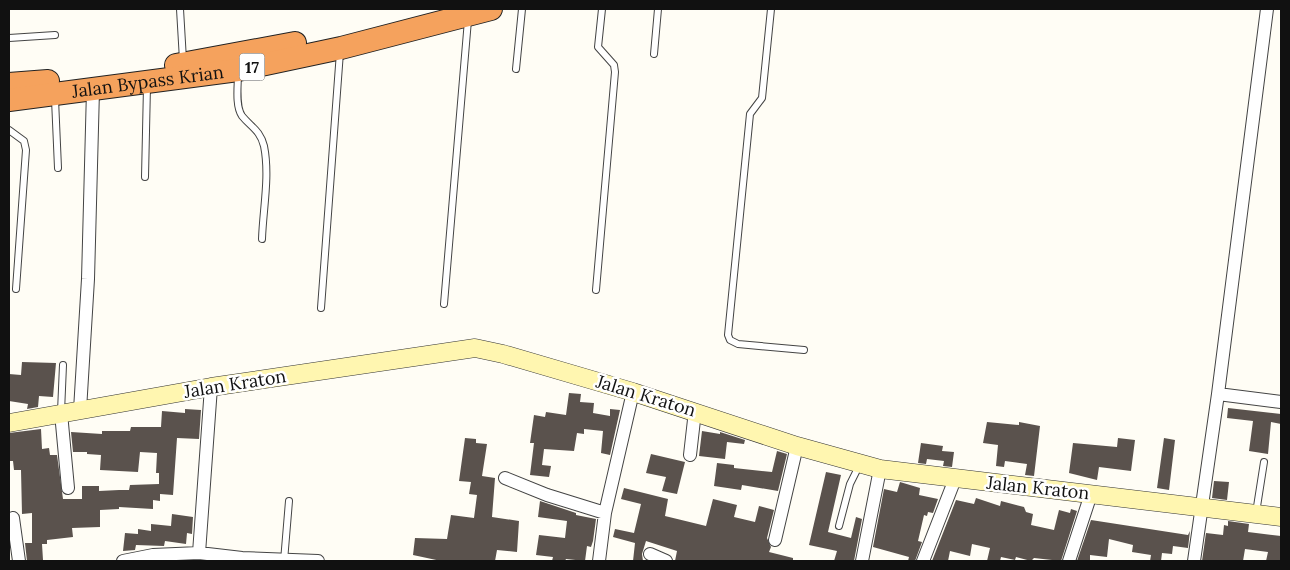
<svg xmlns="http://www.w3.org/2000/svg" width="1290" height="570" font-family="Lora,serif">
<rect width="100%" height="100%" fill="#fffdf5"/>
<path fill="#5a524d" d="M22,362L56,363L53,397L39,396L38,407L27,409L28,404L9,401V374L21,375Z
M569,393L581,394L580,402L594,403L593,413L610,416V409L620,410L610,455L601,453L603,431L584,429V434L577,433L574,451L544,449L542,465L551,466L549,477L530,475L534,443H530L534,415L545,417L546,412L566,415Z
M1228,408L1281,414V424L1271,422L1268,454L1249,451L1253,421L1227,418Z
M185,409L201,410L199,439L177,438L173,495L160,494V501L153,500V509L119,507V509L100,510V527L72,528L73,537L47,540V544H42L43,560L27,561L25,543H32V513L22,514L21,470H14L13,461H9V433L41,429L42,449L49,448L50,455H57L63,499H82V486H99V491L119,490H129L130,485L159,484V473H156L157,453L140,452L138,472L100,470L101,455L87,454V452H73L71,432L102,434V431H130L131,427H161L162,411L185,413Z
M987,422L1019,425V422L1040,426L1034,476L1025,475L1027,464L1005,461L1004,467L996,466L998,445L983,443Z
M702,431L720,434V432L745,440L744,444L727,442L725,459L699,456Z
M465,438L476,439V443L487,444L482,476L495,478L492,517L519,521L517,552L497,550L495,561H441L413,555L415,538L447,539L451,515L474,518L477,495L469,494L471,482L459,481Z
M1118,438L1135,440L1131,471L1099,467L1097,480L1069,473L1073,443L1117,447Z
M1164,438L1175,440L1169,490L1157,488Z
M921,443L943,446L942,451L954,452L952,467L943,466L944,461L927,459L926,464L918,463Z
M777,451L787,454L778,491L742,485L741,490L714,486L717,463L734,465V468L772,472Z
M651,454L685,462L677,494L662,491L666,477L646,473Z
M826,472L841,475L828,532L851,538L856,517L862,519L854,561H834L837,551L809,545Z
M1214,481L1229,482L1227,500L1212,498Z
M900,482L920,488L919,495L938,499L933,513L928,512L927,516L924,515L918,541L922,542L915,561H908L909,557L873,547L884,489L897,492Z
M624,488L668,499L665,516L706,526L713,499L737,505L734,517L755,522L759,506L774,510L767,538L771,547L769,552L793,558V561H675L677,551L646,541L642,554L643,561H633L635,543L613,537L615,529L634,533L641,504L621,499Z
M976,498L1000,506L1001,501L1024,507L1026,512L1033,514L1031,525L1054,530L1059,510L1070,513L1071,509L1077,511L1061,561L1034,558L1031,561L1016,557L1015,560L1001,557L1000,561H987L990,548L972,544L970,556L950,551L948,561H932L956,500L974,504Z
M540,501L576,513V515L596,519L593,541L591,547L587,546L585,561L566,559L565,561H552L553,557L536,555L539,535L565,538L567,521L538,517Z
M172,514L193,517L192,534L187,533L186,544L165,541L164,546L136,545L135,550L123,551L125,533L138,534V529L151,531V524L171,526Z
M1091,520L1188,535L1190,531L1188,548L1173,546L1172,554L1162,553L1161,561H1150L1151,555L1132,552L1133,545L1109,539L1107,557L1090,555V561H1077Z
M1228,521L1249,524L1248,532L1281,536V561H1266L1268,552L1245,549L1243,561H1202L1206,533L1223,535L1224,525L1228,526Z"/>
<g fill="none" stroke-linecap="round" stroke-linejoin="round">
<defs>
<path id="lane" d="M180,9L183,60
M771,9L762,98L750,114L728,335L730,340L738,344L804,350
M9,38L55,35
M654,54L658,9
M516,69L522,9
M238,74C238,85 235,106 242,116C251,127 260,130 264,146C270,176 263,209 262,239
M55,99L58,168
M9,130L24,141L26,150L16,289
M145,177L147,86
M596,290L615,72L614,65L598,47L602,9
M444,304L468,20
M321,308L340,52
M61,412L63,365
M1256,513L1264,462
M839,526L850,484L860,464
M284,561L289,501"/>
<path id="street" d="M1218,394L1281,402
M80,410L88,279L93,90
M61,413L68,488
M690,455L695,411
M505,478L547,495L605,513
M13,518L19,561
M775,540L797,446
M199,553L211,387
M650,554L666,561
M123,561L153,555L199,553L242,558L318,561
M599,561L605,513L633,392
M862,561L880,469
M923,561L955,479
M1069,561L1091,494
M1194,561L1218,394L1267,9"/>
<path id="secondary" d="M9,423L211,387L475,348L503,354L633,392L797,446L880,469L1281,517"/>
<g id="highway">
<path d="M176,65L295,43"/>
<path d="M9,84L48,81"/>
<path id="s1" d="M9,100L238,70L341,48L491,9"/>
</g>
</defs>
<use href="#lane" stroke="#444" stroke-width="8"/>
<use href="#street" stroke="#444" stroke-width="14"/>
<use href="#secondary" stroke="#333" stroke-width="19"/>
<use href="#highway" stroke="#222" stroke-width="24"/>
<use href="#lane" stroke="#fff" stroke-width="6"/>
<use href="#street" stroke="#fff" stroke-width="12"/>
<use href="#secondary" stroke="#fff6b0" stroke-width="18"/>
<use href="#highway" stroke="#f5a25d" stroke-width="22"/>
</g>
<g text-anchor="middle" stroke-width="5" stroke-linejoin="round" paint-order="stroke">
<rect fill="#fff" stroke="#585858" stroke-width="1" x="239.5" y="53.5" width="25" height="27" rx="4"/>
<g font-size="16" font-weight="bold" fill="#111">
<text x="252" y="73">17</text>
</g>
<g font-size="18" fill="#111" stroke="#fff">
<text dy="6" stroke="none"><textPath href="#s1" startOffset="140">Jalan Bypass Krian</textPath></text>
<text transform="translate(235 384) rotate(-9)" y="6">Jalan Kraton</text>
<text transform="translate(646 396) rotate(17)" y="6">Jalan Kraton</text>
<text transform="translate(1038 488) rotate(6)" y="6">Jalan Kraton</text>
</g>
</g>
<rect width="1290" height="570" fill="none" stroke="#111111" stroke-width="20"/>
</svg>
